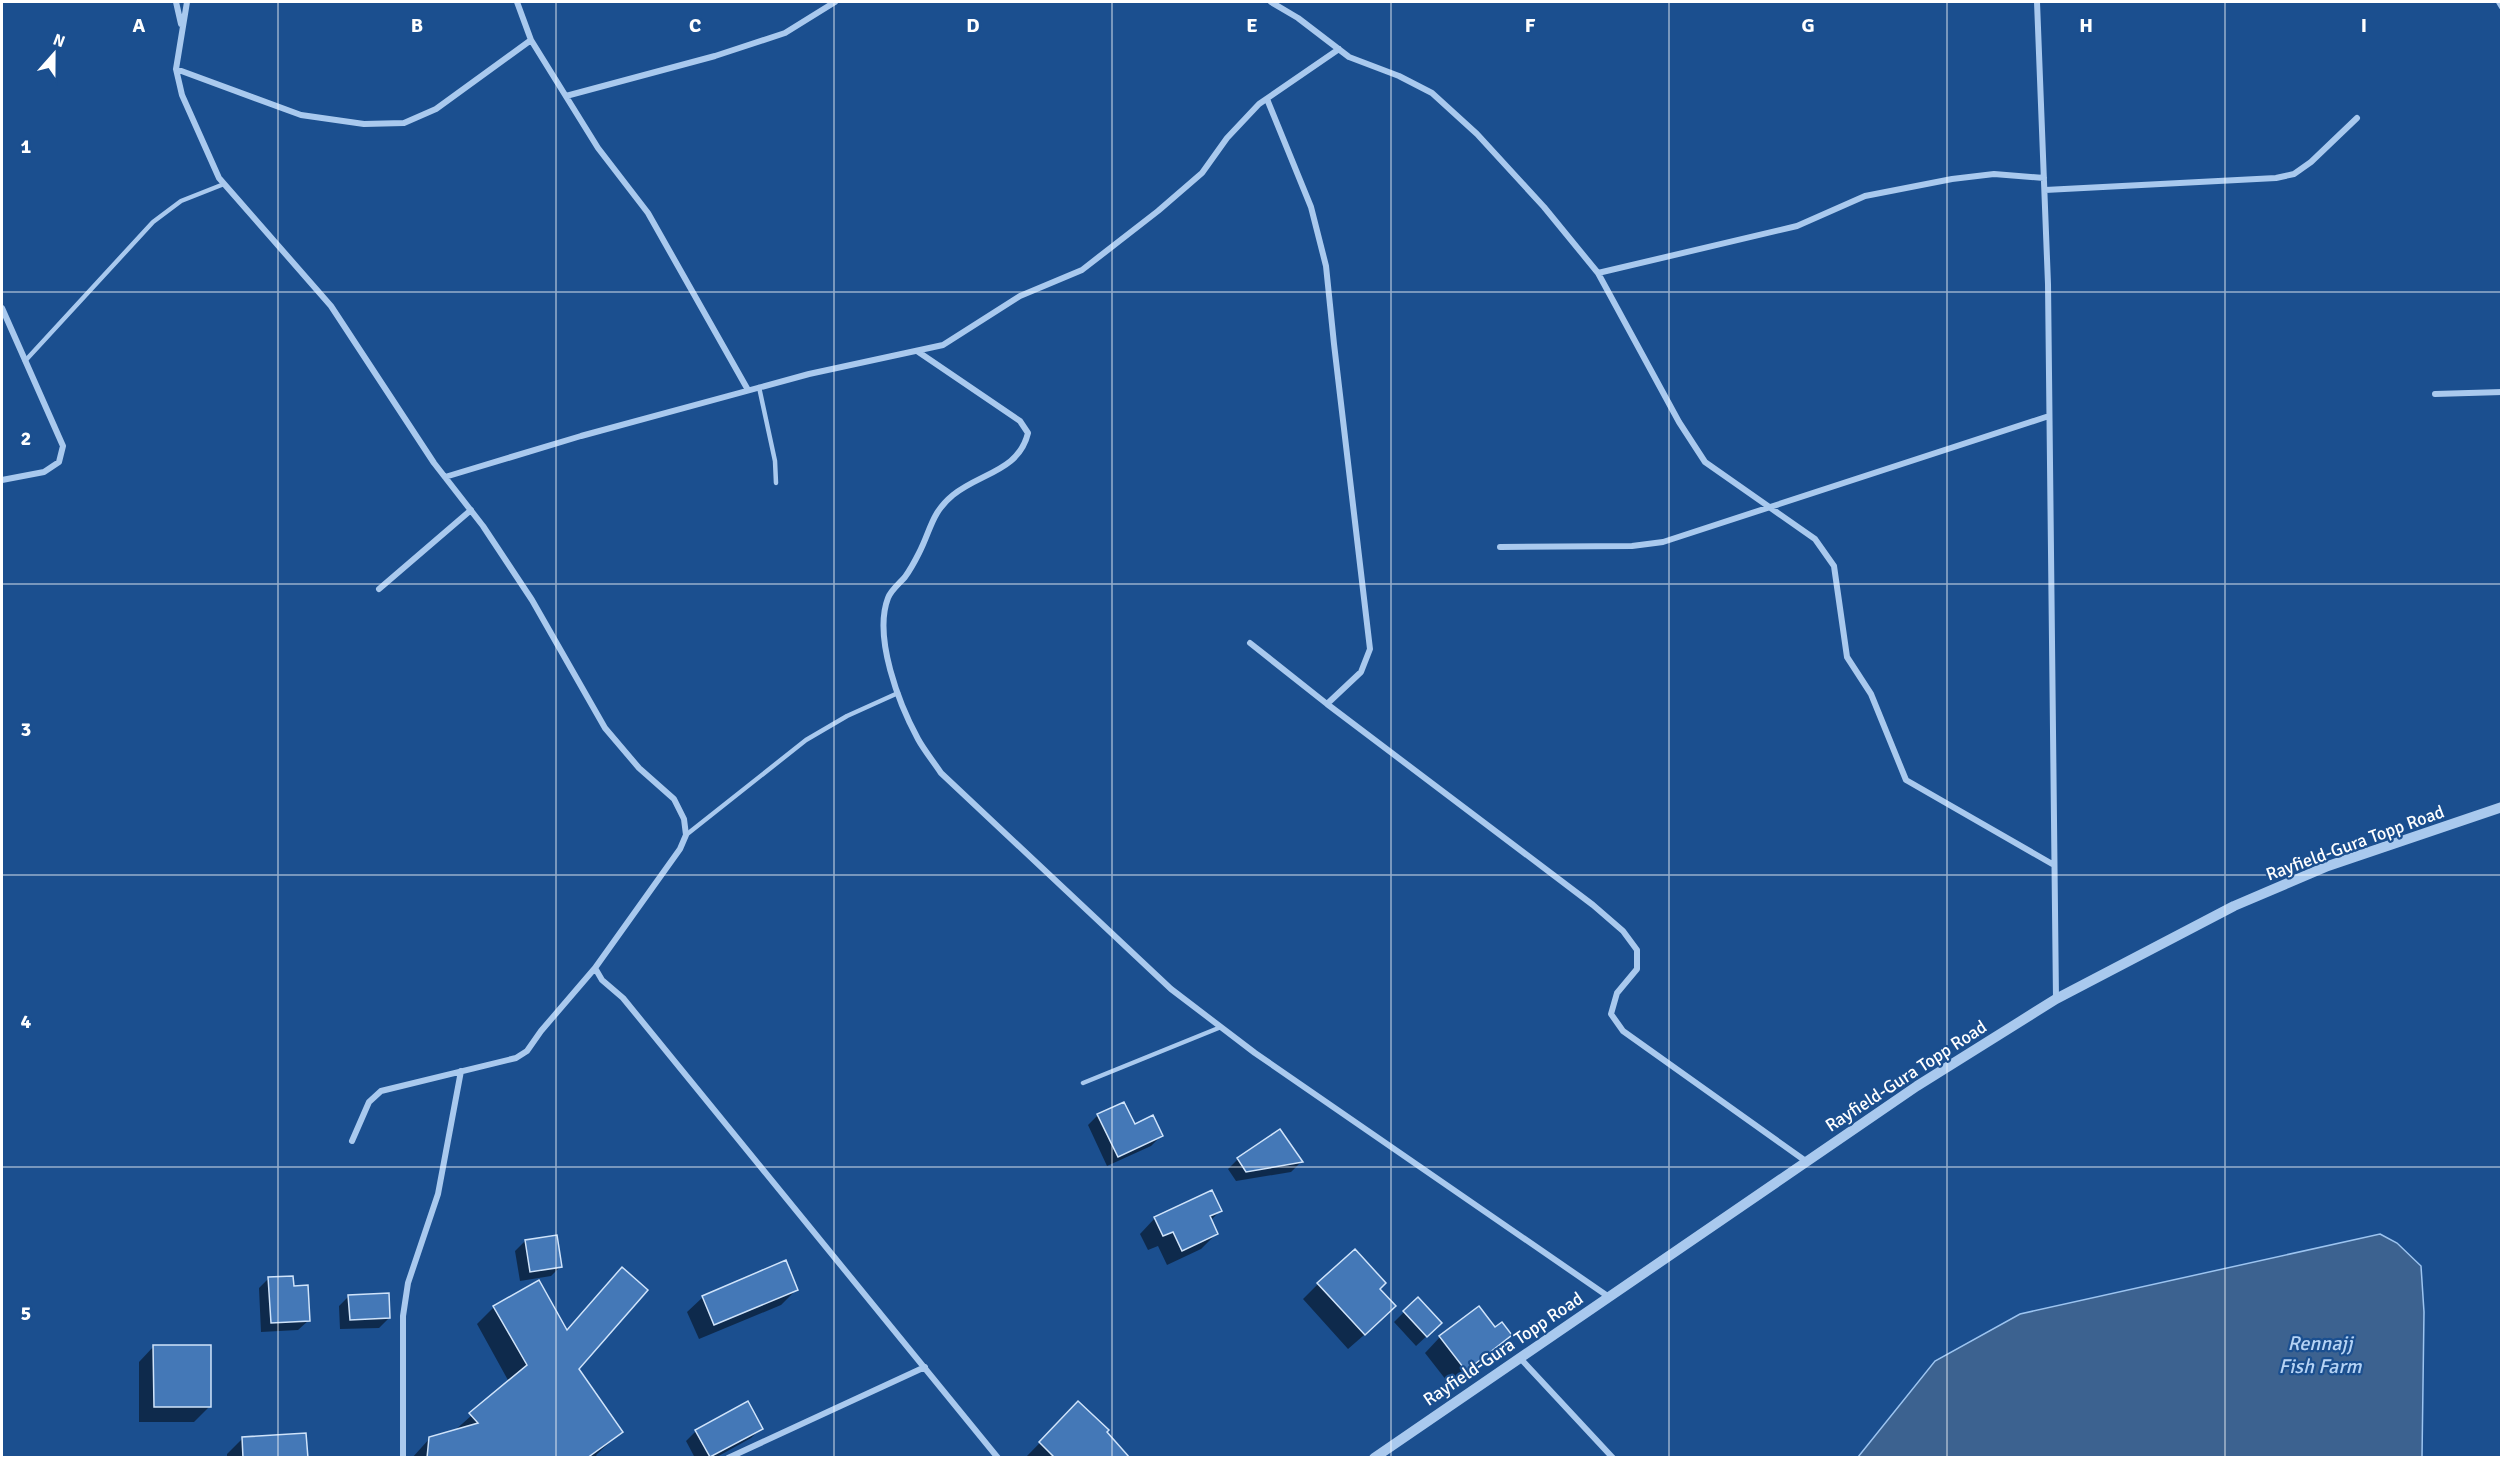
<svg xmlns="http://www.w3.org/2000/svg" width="2503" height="1459" font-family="Signika,sans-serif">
<rect width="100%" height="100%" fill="#1b4f8f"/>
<path fill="#3c6290" stroke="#9cc4f0" stroke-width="1.5" d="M2380,1234L2397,1243L2421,1266L2424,1312L2422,1457H1858L1935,1361L2020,1314Z"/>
<path fill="#0007" d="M1098,1115L1134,1126L1161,1136L1151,1146L1107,1166L1088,1125Z
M1279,1131L1301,1162L1291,1172L1236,1181L1228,1169L1238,1159Z
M1220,1211L1210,1221L1216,1234L1201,1249L1167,1265L1158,1246L1148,1250L1140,1234L1155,1218Z
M525,1241L561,1266L551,1276L520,1281L515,1251Z
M622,1269L577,1369L621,1432L596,1455L598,1458H412L430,1438L453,1432L509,1382L477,1324L494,1307L566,1331Z
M269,1278L292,1288L309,1320L298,1330L261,1332L259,1288Z
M1318,1284L1379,1322L1348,1349L1303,1299Z
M796,1290L781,1305L699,1339L687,1312L703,1297Z
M349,1296L389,1318L379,1328L340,1329L339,1306Z
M1478,1308L1495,1329L1510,1335L1495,1351L1450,1385L1425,1353L1440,1337Z
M1404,1312L1430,1333L1416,1346L1394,1322Z
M154,1346L210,1406L194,1422H139V1362Z
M1079,1403L1128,1458H1027L1026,1457Z
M761,1428L751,1438L715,1458H695L686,1441L696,1431Z
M242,1439L306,1458H227V1454Z"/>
<path fill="#4478b7" stroke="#cfe3fa" stroke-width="1.5" d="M1124,1102L1135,1124L1153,1115L1163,1136L1118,1157L1097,1114Z
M1280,1129L1303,1162L1246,1172L1237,1158Z
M1212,1190L1222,1211L1210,1216L1218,1234L1182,1251L1173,1232L1163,1236L1154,1217Z
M557,1235L562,1267L530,1272L525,1240Z
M1355,1249L1386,1283L1380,1289L1396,1306L1365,1335L1317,1283Z
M786,1260L798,1290L714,1325L702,1296Z
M622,1267L648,1290L579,1369L623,1432L587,1458H427L429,1437L478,1423L469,1413L527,1365L493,1306L539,1280L567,1330Z
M293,1276L294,1286L308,1285L310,1321L271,1323L268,1277Z
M389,1293L390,1318L350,1320L348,1295Z
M1418,1297L1442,1323L1427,1337L1403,1311Z
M1479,1306L1495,1327L1502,1322L1512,1335L1466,1371L1439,1336Z
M153,1345H211V1407H154Z
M748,1401L763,1429L710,1457L695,1430Z
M1078,1401L1109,1430L1107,1432L1130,1458H1055L1039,1442Z
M306,1433L308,1458H243L242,1437Z"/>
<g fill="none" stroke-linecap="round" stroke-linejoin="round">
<path stroke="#a9c9ee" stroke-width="4.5" d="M25,361L153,222L181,201L224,184
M759,387L775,461L776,483
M686,835L806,740L847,716L898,693
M1083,1083L1221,1027"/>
<path stroke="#a9c9ee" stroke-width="6" d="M176,2L181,24
M187,2L176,69L182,95L219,178L331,306L434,463L483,526L532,600L605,728L639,768L674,799L684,819L686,835L680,849L595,968L602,980L623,998L998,1458
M517,2L531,40L598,148L648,213L748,390
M1271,2L1298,18L1349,57L1399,76L1432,93L1477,134L1544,207L1598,273L1679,422L1705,462L1815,539L1834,566L1847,657L1871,694L1906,780L2054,865
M2037,2L2048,284L2056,999
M2499,2L2502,7
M176,69L301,115L364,124L404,123L436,109L531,40
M566,96L715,56L785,33L835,2
M1267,99L1311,207L1326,266L1334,344L1370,649L1361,672L1327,704
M2045,190L2276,178L2294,174L2311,162L2357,118
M1598,273L1797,226L1865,196L1952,179L1994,174L2044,178
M2,308L63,446L59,462L44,472L2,480
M917,351L1020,421L1028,433C1019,471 980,473 953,495C931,513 931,530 919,553C915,561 910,570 905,577C900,583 891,590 888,598C873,637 899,704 918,739C924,750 933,761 941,773L1171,989L1255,1053L1609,1297
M2435,394L2502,392
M445,477L581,436L809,374L943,345L1020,296L1082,270L1158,211L1202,173L1227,138L1259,104L1339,49
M1500,547L1632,546L1663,542L2049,416
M379,589L471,510
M1250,643L1327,704L1593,905L1623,931L1637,950V969L1617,993L1611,1014L1623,1031L1807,1162
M352,1141L369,1102L381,1091L516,1058L527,1051L541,1031L595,968
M1520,1358L1613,1458
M403,1458V1316L408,1283L438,1194L461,1071
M728,1458L925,1367"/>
<path stroke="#a9c9ee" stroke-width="10" d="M1374,1458L1917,1086L2056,999L2234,906L2328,866L2502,807"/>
</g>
<path fill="none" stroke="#fff" stroke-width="1.5" stroke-opacity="0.55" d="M278,2V1458M556,2V1458M834,2V1458M1112,2V1458M1391,2V1458M1669,2V1458M1947,2V1458M2225,2V1458M2,292H2502M2,584H2502M2,875H2502M2,1167H2502"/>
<g text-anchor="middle" stroke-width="4.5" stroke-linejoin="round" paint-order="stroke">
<g font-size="18" fill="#fff" stroke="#1b4f8f">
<text transform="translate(2355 843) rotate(-20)" y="6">Rayfield-Gura Topp Road</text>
<text transform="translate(1906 1076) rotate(-33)" y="6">Rayfield-Gura Topp Road</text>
<text transform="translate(1503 1349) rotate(-34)" y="6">Rayfield-Gura Topp Road</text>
</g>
<g font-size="20" font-style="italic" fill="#b5d3f5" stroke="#1b4f8f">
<text x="2320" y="1350">Rennajj<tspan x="2320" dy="23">Fish Farm</tspan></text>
</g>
</g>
<g font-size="20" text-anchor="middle" font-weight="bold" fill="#fff" stroke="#1b4f8f" stroke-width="4.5" stroke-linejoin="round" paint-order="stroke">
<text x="139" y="32">A</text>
<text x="417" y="32">B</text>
<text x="695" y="32">C</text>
<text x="973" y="32">D</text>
<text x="1252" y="32">E</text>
<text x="1530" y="32">F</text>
<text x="1808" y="32">G</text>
<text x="2086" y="32">H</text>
<text x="2364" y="32">I</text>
<text x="26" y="153">1</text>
<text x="26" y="445">2</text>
<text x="26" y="736">3</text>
<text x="26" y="1028">4</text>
<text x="26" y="1320">5</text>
</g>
<rect width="2503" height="1459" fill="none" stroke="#ffffff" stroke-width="6"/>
<g transform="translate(54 54) rotate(21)" stroke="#1b4f8f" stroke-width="4.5" paint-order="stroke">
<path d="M0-4.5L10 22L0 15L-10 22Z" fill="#ffffff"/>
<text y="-9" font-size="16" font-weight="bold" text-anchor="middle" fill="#ffffff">N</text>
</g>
</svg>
